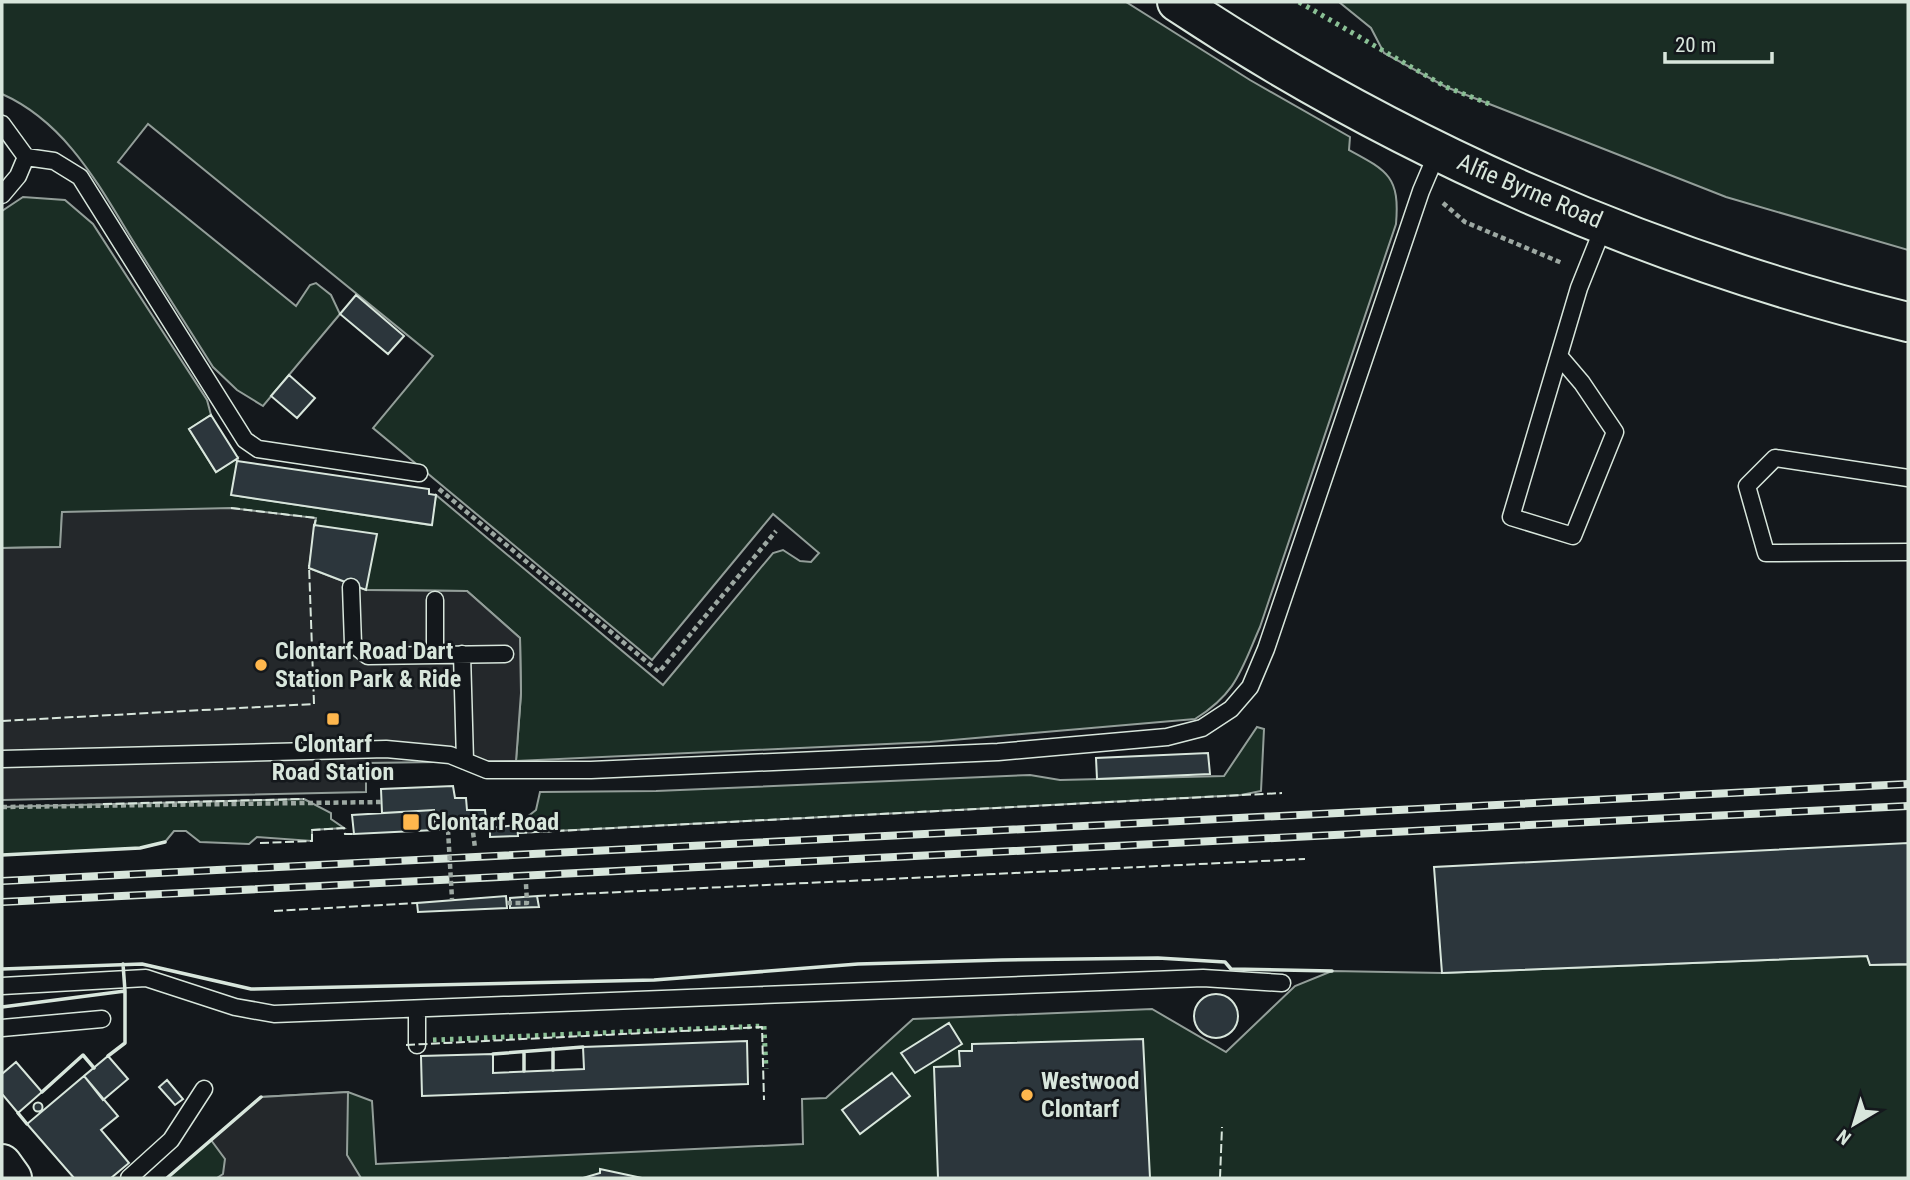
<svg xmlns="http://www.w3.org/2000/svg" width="1910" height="1180" font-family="'Roboto Condensed',sans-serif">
<rect width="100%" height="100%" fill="#14181c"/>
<path fill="#1a2d24" stroke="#939e99" stroke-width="2" d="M2,2H1126L1250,80L1350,137L1349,150C1388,171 1400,177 1396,224L1260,627C1241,670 1237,693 1195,719L930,742L516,761L521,693L520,638L467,591L366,590L309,568L315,519L62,512L61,547L2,548V211L23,197L65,200L93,224L207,400L211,415L189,429L216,472L238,458L232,495L431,525L436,495L663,685L773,553L783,550L800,561L811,562L819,553L773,514L652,660L373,428L433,356L148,124L118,162L296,306L310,285L316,283L331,295L340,314L263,406L237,390L213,367C187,326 161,285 135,244C99,186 67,123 2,94Z
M1339,2H1908V250L1726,197L1446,87L1384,53L1371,28Z
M1257,727L1264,729L1261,791L1241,795L518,833L517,825L536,810L540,792L656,791L1030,775L1060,780L1224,776Z
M304,799L331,813V819L344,828L312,830V841L257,837L249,844L200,842L186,831H174L165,842L140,848L2,855V807Z
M1867,956L1870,965H1908V1178H167L261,1097L348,1092L372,1101L376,1164L803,1144L802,1099L826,1098L913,1019L1152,1009L1226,1052L1295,986L1332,971L1442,973Z"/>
<path fill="#24282b" stroke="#939e99" stroke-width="2" d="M231,508L316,518L309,568L366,590L467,591L520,638L521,693L516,761L366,763V792L2,800V548L60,547L62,512Z
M348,1092L347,1155L361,1178H217L223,1174L225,1159L211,1140L261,1097Z"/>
<path fill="#2c363c" stroke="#d8e6dc" stroke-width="2" d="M356,295L404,336L388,354L340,314Z
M289,375L315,398L297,418L271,396Z
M211,415L238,458L216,472L189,429Z
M237,461L429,489V494L436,495L432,525L231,495Z
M314,525L377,534L366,590L309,568Z
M1208,753L1210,774L1097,779L1096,758Z
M453,786L455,798H466L467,810H485L487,828L435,830L434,810L382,813L381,789Z
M434,810L435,830L354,834L352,815Z
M517,825L518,836L490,837V828Z
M1908,843V964L1870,965L1867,956L1442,973L1434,867Z
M506,896L507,908L418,912L417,903Z
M537,896L539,907L510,908V898Z
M1194 1016a22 22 0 1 1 44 0a22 22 0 1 1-44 0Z
M949,1023L962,1044L915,1073L901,1053Z
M1143,1039L1150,1178H938L934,1067L960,1066L959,1051H972V1044Z
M747,1041L748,1084L422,1096L421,1056L493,1054V1073L584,1069L583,1047Z
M108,1056L128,1079L103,1100L84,1076Z
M16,1062L42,1092L18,1113L2,1094V1074Z
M892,1073L910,1096L860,1134L842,1110Z
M84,1076L118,1116L101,1130L129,1163L111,1178H74L27,1124Z
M167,1080L183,1099L175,1105L159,1087Z
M33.5 1107a4.5 4.5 0 1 1 9 0a4.5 4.5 0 1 1-9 0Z
M600,1169L642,1178H583L600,1173Z"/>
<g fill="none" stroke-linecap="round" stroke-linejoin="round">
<defs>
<path id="lane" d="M2,124L26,157L18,176L2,195
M26,157L54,161L80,177L245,440L258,449L419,473
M1559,356L1582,383L1615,432L1573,536L1511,517L1579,288L1605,223
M1908,478L1775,458L1747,486L1766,553L1908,552
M351,587L353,644L368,656L505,654
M435,600V655
M462,654L465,761
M2,759L386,749L450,755L487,770H591L998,752L1167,737L1202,728L1231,709L1250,687L1266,649L1421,191L1438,151
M2,986L146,978L235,1007L274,1014L1203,978L1282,983
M417,1009V1045
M2,1028L102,1019
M129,1178L171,1140L204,1089"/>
<path id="secondary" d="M1177,2C1397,148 1651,260 1908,322
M2,1164L12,1178"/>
</defs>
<use href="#lane" stroke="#d8e6dc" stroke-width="19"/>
<use href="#secondary" stroke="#d8e6dc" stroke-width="42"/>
<path stroke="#9da8a2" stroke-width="4.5" stroke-dasharray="5 3.5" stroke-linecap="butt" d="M1443,203L1465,222L1562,263
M439,489L659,672L776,531
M2,807L382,802
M472,824L475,848
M507,903H527L526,884"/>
<use href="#lane" stroke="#14181c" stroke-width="16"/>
<use href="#secondary" stroke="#14181c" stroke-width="38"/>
<defs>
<path id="rail" d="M2,881L1908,784
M2,902L1908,806"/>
</defs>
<use href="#rail" stroke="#d8e6dc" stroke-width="8"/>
<use href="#rail" stroke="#14181c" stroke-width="5" stroke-dasharray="16" stroke-linecap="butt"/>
<path stroke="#9da8a2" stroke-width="4.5" stroke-dasharray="5 3.5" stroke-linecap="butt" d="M448,830L452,899"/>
<path stroke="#8ac095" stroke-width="5" stroke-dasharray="3.5 5" stroke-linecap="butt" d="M1299,2L1446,87L1492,105
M433,1040L764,1026L766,1069"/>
<path stroke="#d8e6dc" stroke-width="2" stroke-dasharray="9 3.5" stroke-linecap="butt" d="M231,508L316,518L314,527
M2,721L314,704L309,565
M103,804L304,799
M518,833L1282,793
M260,843L312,841V830L344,828L345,834H356
M537,896L1305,859
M274,911L417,903
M406,1045L762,1027L764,1100
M1220,1178L1222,1127"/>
<path stroke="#d8e6dc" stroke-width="3.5" d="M2,855L140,848L165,842
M2,969L142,964L251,989L654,980L858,964L1002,960L1158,958L1225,962L1231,969L1332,971
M2,1007L125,991L123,964
M553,1049V1070
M524,1052V1071
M493,1054L583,1047
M108,1056L125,1043V991
M42,1092L83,1055L94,1068
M18,1113L27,1124
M167,1178L261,1097"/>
</g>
<g fill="#ffb74d" stroke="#14181c" stroke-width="2.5">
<circle cx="261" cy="665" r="7"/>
<rect x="326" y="712" width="14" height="14" rx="3.5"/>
<rect x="402" y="813" width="18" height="18" rx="3.5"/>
<circle cx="1027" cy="1095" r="7"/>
</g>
<g text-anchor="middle" stroke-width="5" stroke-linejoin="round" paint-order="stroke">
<g font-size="24" fill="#d8e6dc" stroke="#14181c">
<text transform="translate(1530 191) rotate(23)" y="8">Alfie Byrne Road</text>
</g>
<g font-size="24" font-weight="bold" fill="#d8e6dc" stroke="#14181c" text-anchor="start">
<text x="275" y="659">Clontarf Road Dart<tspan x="275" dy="28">Station Park &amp; Ride</tspan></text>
<text x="333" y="752" text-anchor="middle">Clontarf<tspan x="333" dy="28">Road Station</tspan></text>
<text x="427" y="830">Clontarf Road</text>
<text x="1041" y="1089">Westwood<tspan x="1041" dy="28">Clontarf</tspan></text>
</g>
</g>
<rect width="1910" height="1180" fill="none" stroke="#d8e6dc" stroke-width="7"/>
<g transform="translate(1854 1124) rotate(218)" stroke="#14181c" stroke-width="5" paint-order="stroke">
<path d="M0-5L12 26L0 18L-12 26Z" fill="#d8e6dc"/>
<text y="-10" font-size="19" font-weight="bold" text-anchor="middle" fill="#d8e6dc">N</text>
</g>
<path d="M1665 52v10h107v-10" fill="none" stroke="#d8e6dc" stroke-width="3.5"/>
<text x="1675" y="52" font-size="21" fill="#d8e6dc" stroke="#14181c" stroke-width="5" paint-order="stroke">20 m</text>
</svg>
